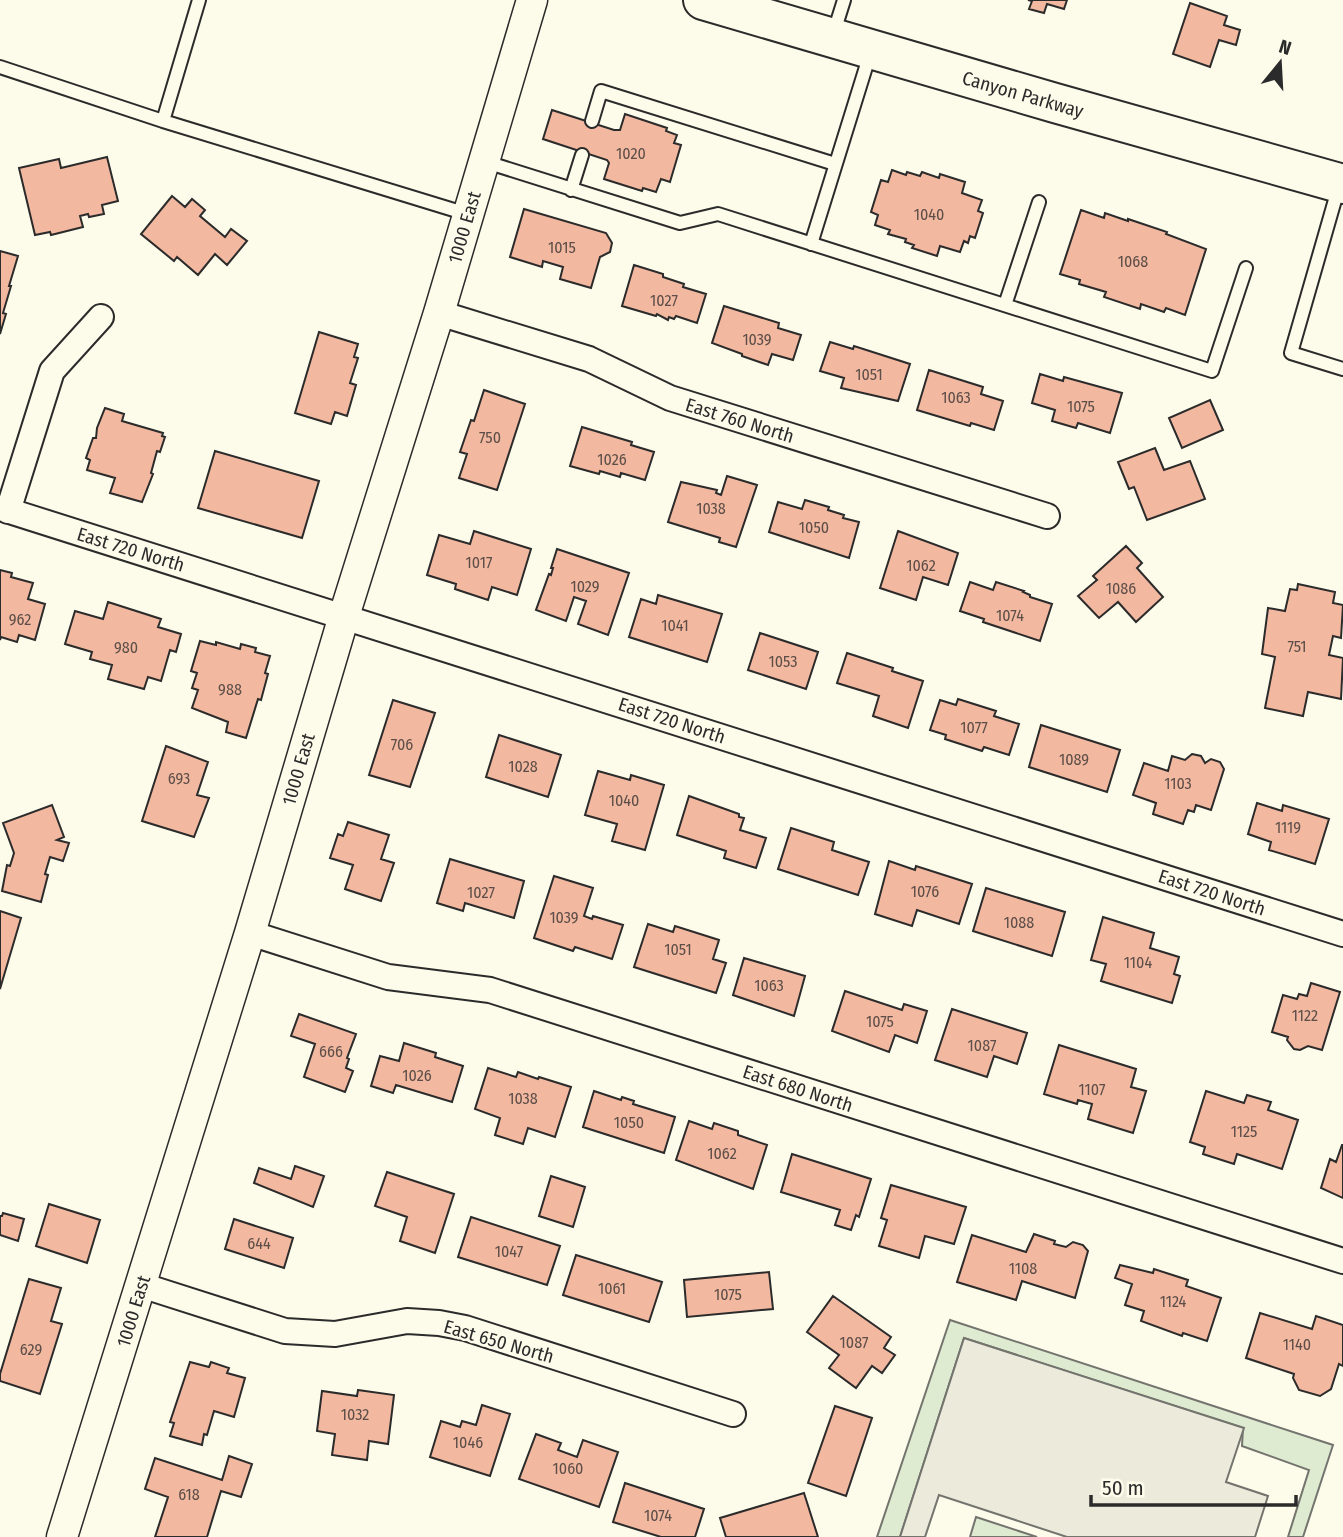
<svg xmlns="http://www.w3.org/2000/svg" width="1343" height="1537" font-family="'Fira Sans Condensed',sans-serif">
<rect width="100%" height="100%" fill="#fdfbea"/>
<path fill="#deebd1" stroke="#74746e" stroke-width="2" d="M950,1320L1333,1445L1303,1537H1288L1309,1470L1242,1446L1243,1428L964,1338L900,1537H877Z
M976,1517L1037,1537H970Z"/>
<path fill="#eceadb" stroke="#74746e" stroke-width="2" d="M964,1338L1244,1428L1226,1482L1268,1496L1255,1537H1067L939,1495L925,1537H900Z"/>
<path fill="#f2b8a0" stroke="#2b2b2b" stroke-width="2" d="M1028,0H1067L1064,9L1047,4L1044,13L1029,9L1032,1Z
M1190,3L1227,16L1224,25L1240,30L1236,45L1219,40L1210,67L1173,54Z
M552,110L614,130H620L625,114L667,128L666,131L677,135L674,143L681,145L670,182L661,179L656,192L643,188L642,191L604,179L609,163L607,160L543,139Z
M107,157L118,201L102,205L104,214L89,217L88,214L80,216L83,227L51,235L50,232L35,235L19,168L59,159L61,168Z
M892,170L906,175L907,172L920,176L922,172L939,178L940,174L965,182L962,193L982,200L978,211L983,213L975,238L970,236L968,243L964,241L960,252L940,246L937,256L912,248L914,245L905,242L906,239L888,234L890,230L875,225L878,215L871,212L881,180L888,182Z
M172,196L185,207L192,199L205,210L200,216L225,237L231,229L247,241L227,265L215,254L198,275L177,257L174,261L141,234Z
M524,209L606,233L612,243L610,252L600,257L591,288L560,279L563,267L543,261L542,267L510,257Z
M1081,210L1104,218L1105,213L1128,221V219L1167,232L1166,234L1206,249L1185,315L1166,308L1164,312L1141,304L1140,309L1104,297L1106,292L1079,284L1080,280L1060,274Z
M0,251L18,256L9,286H11L3,313L6,314L0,334Z
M634,265L663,274V277L684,284L683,287L706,294L697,323L676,316L674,319L669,317L668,320L657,314L656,316L622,306Z
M724,306L779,323L778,328L801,335L793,360L772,354L768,365L742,356V354L712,343Z
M319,332L358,344L354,357L358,358L350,383L356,385L347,416L335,412L331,424L295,413Z
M830,342L853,349L854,346L910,364L898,401L841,388L844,378L820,371Z
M929,370L983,387L981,394L1003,401L994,430L971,423L970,426L917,410Z
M1040,374L1063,381L1064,377L1122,393L1110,433L1078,423L1076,428L1052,421L1055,410L1032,403Z
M484,390L525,404L497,490L459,478L467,454L460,452L471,420L474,421Z
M1210,400L1223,430L1182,448L1169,418Z
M105,408L124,414L122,421L163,433L162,436L165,437L160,452L157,451L151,473L153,474L142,502L110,493L115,478L87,470L90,460L86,458L93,438H96L97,428Z
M582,427L632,442L631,445L654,452L645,480L621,473L620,477L600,471L599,474L570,466Z
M1155,448L1164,470L1190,461L1205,499L1147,520L1134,487L1129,489L1118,462Z
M215,451L319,481L302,538L198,508Z
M727,476L757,485L736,547L719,542L720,538L668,522L681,482L717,490L716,493L721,495Z
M805,500L829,507L828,510L844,515L843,518L859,522L849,558L769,532L778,502L802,509Z
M474,531L531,549L517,595L492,587L488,600L455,589L456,584L427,575L439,535L470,544Z
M898,531L958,553L948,585L923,577L916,600L880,588Z
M1126,546L1142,563L1137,568L1163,597L1136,622L1118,602L1099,618L1078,596L1097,580L1093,576Z
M557,549L629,573L608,635L578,624L586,601L574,597L566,621L536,610L549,574L551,575L553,568H551Z
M0,570L12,573L11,577L33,583L28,599L45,604L35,640L19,635L17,642L1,637L0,640Z
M970,582L993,590L996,582L1024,591L1023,592L1030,595V597L1052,604L1040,641L983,622L984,619L960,611Z
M1298,584L1335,592L1333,603L1343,605L1341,638L1333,636L1329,655L1343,658L1341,699L1308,692L1303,716L1265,708L1275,657L1262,654L1268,608L1285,611L1290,589L1297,590Z
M658,595L722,614L707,662L629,637L641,599L656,604Z
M108,602L161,619L158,627L181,634L176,652L170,650L161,681L148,677L144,689L108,679L112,665L90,659L92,652L65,644L75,611L103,619Z
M760,633L818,652L806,689L748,670Z
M200,641L216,645V642L240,649L241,644L256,648L255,652L270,656L265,673L268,674L261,700L258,699L246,738L226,732L228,722L192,708L198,690L192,688L197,673L191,671Z
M847,653L893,668L892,671L923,681L908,728L873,716L879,696L837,683Z
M958,699L996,711L994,716L1019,724L1009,755L984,747L982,751L945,739L946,735L930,730L940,700L956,705Z
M393,700L435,713L410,787L369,775Z
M1041,725L1120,750L1107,792L1029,767Z
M499,735L561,755L548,797L486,777Z
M166,746L208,762L197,795L209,798L194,837L142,821Z
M1192,754L1201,756L1205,763L1211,759L1220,762L1224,769L1211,810L1196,805L1194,812L1188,810L1183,824L1153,814L1156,803L1133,795L1144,763L1168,771L1172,756L1185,760Z
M598,771L630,780L631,775L664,785L645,850L612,841L617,824L585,815Z
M689,796L739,814V817L744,818L740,830L766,838L756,868L724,858L726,851L677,835Z
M1257,803L1282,811L1283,805L1329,819L1315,864L1269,850L1271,842L1248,834Z
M52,805L64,837L57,840L69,843L63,861L50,857L45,874L48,875L41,902L2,891L7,865L10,866L14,853L3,823Z
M348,822L389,835L381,859L394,863L381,901L345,889L353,865L330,858L338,834L343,836Z
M791,828L834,842L832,850L869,862L858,895L778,869Z
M450,859L524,881L514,918L465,903L463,911L437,903Z
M889,861L915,870L916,866L972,884L959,924L917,910L912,926L875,914Z
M554,876L593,888L584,916L592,919L593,916L623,925L612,959L575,947L573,951L534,938Z
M986,888L1065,912L1052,956L973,931Z
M0,911L21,918L0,989Z
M1103,917L1154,933L1150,948L1179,957L1174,974L1180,976L1172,1003L1101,981L1106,964L1091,960Z
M648,924L673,932L675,926L719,940L713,959L726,963L716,993L634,967Z
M744,958L805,976L794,1016L733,995Z
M1311,983L1340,992L1322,1050L1308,1046L1300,1050L1294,1049L1287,1040L1288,1037L1272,1032L1283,995L1297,999L1299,994L1307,996Z
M845,991L902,1010L904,1004L927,1011L917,1043L895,1035L889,1052L832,1031Z
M952,1009L1027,1033L1017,1064L994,1056L987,1077L935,1060Z
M299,1014L356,1034L347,1058L349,1059L346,1068L353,1071L345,1092L304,1077L315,1044L291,1036Z
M404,1043L436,1053L435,1057L463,1066L452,1102L396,1085L393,1093L371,1086L380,1056L399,1061Z
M1059,1045L1136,1069L1131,1087L1146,1091L1133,1133L1088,1119L1092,1104L1078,1100L1077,1104L1044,1094Z
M488,1068L516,1077L518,1072L538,1079L539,1077L571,1087L555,1137L528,1128L523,1144L495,1135L500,1118L475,1109Z
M594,1091L621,1100L622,1097L634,1101L633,1104L675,1117L664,1153L583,1127Z
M1206,1091L1244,1103L1247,1095L1271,1102L1268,1110L1298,1120L1282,1169L1237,1154L1234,1164L1203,1154L1205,1147L1190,1142Z
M689,1121L712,1129L714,1123L738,1131V1135L767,1145L753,1189L676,1160Z
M1342,1145H1343V1198L1321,1188L1330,1159L1336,1162Z
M792,1154L871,1179L859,1217L856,1215L851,1230L835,1225L840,1210L781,1192Z
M295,1166L324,1176L313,1207L254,1183L259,1168L291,1179Z
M387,1172L454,1194L435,1253L400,1241L407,1217L375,1206Z
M551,1176L585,1187L573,1227L539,1216Z
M891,1185L966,1207L954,1244L925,1236L919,1258L879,1246L887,1220L881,1218Z
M49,1204L100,1220L87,1263L36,1246Z
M3,1213L24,1219L18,1241L0,1235V1216H2Z
M471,1217L560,1246L547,1285L458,1257Z
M234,1219L293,1238L284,1268L225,1249Z
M1034,1234L1055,1241L1054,1244L1066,1247L1073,1242L1083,1245L1088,1251L1075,1298L1022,1281L1016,1300L957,1282L972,1235L1026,1252Z
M576,1255L662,1282L649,1322L563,1295Z
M1120,1265L1153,1273L1154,1269L1188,1280L1186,1286L1221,1298L1207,1341L1183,1333L1182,1336L1141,1321L1144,1311L1125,1305L1132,1284L1115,1278Z
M769,1272L773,1309L687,1317L684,1280Z
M29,1279L61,1288L51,1321L62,1324L40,1394L0,1381V1374Z
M833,1296L891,1337L884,1348L895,1355L882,1373L872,1366L856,1388L829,1368L839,1355L807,1332Z
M1260,1313L1312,1329L1316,1316L1343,1325V1366L1339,1364L1331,1389L1320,1396L1299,1390L1293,1378L1294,1374L1246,1358Z
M190,1362L209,1367L211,1362L229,1368L227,1373L245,1378L234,1417L214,1411L207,1435L204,1434L202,1445L170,1436L174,1423L170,1422Z
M358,1390L394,1395L388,1444L369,1441L367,1460L332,1455L335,1434L317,1431L322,1391L357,1396Z
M482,1405L510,1414L490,1476L430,1457L441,1421L460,1427L462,1421L476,1425Z
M835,1406L872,1418L846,1496L808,1483Z
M536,1434L561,1443L558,1450L577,1457L583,1440L618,1452L599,1507L519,1479Z
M229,1456L252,1464L241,1497L221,1491L207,1537H155L168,1497L145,1489L155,1458L222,1480Z
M625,1483L704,1509L695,1537H661L613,1522Z
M804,1493L818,1537H726L720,1518Z"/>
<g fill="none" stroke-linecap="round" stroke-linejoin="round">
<defs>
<path id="service" d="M199,0L163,121L467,214
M833,35L844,0
M0,67L163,121
M592,121L601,91L835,164
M483,161L680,223L718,214L1212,371L1246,268
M1339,186L1291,353L1343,369
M571,190L582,155
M811,244L870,54
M1005,305L1039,202"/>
<path id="minor" d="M439,313L589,359L670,398L1047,516
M0,508L1343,934
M8,511L52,371L101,317
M250,933L388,977L490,990L1343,1261
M141,1285L285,1331L335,1334L407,1321L439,1323L465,1328L733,1414"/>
<path id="tertiary" d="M62,1537L250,933L344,616L439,313L532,0"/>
<path id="trunk" d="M703,0L1055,103L1343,184"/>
</defs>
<use href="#service" stroke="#2b2b2b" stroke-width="16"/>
<use href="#minor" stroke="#2b2b2b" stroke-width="28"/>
<use href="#tertiary" stroke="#2b2b2b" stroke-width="33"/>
<use href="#trunk" stroke="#2b2b2b" stroke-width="42"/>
<use href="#service" stroke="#fdfbea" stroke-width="12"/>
<use href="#minor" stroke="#fdfbea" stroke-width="24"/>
<use href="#tertiary" stroke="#fdfbea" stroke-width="30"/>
<use href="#trunk" stroke="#fdfbea" stroke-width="38"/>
</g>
<g text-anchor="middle" stroke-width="5" stroke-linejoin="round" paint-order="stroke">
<g font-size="16" fill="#5d4e48">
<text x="631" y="159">1020</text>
<text x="929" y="220">1040</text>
<text x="562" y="253">1015</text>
<text x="1133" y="267">1068</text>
<text x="664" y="306">1027</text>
<text x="757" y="345">1039</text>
<text x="869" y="380">1051</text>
<text x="956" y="403">1063</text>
<text x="1081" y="412">1075</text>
<text x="490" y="443">750</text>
<text x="612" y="465">1026</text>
<text x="711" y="514">1038</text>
<text x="814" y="533">1050</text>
<text x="479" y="568">1017</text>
<text x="921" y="571">1062</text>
<text x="585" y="592">1029</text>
<text x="1121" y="594">1086</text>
<text x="1010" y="621">1074</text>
<text x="20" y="625">962</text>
<text x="675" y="631">1041</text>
<text x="1297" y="652">751</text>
<text x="126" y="653">980</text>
<text x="783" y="667">1053</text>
<text x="230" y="695">988</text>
<text x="974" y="733">1077</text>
<text x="402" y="750">706</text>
<text x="1074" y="765">1089</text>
<text x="523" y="772">1028</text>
<text x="179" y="784">693</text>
<text x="1178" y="789">1103</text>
<text x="624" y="806">1040</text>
<text x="1288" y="833">1119</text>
<text x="925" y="897">1076</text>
<text x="481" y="898">1027</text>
<text x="564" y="923">1039</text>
<text x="1019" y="928">1088</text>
<text x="678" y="955">1051</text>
<text x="1138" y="968">1104</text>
<text x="769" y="991">1063</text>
<text x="1305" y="1021">1122</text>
<text x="880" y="1027">1075</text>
<text x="982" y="1051">1087</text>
<text x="331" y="1057">666</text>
<text x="417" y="1081">1026</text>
<text x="1092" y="1095">1107</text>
<text x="523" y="1104">1038</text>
<text x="629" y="1128">1050</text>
<text x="1244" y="1137">1125</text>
<text x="722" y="1159">1062</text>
<text x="259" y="1249">644</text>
<text x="509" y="1257">1047</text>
<text x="1023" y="1274">1108</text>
<text x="612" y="1294">1061</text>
<text x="728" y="1300">1075</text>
<text x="1173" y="1307">1124</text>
<text x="854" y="1348">1087</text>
<text x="1297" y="1350">1140</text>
<text x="31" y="1355">629</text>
<text x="355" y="1420">1032</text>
<text x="468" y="1448">1046</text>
<text x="568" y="1474">1060</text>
<text x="189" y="1500">618</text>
<text x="658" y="1521">1074</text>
</g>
<g font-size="19" fill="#2b2b2b" stroke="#fdfbea">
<text transform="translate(1023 94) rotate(16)" y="7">Canyon Parkway</text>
<text transform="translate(464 227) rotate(-74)" y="7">1000 East</text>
<text transform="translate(740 420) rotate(17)" y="7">East 760 North</text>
<text transform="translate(131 549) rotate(17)" y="7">East 720 North</text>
<text transform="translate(672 720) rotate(18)" y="7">East 720 North</text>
<text transform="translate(298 769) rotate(-74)" y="7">1000 East</text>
<text transform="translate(1212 892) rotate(18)" y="7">East 720 North</text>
<text transform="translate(798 1088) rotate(18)" y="7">East 680 North</text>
<text transform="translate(133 1311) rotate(-73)" y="7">1000 East</text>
<text transform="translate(499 1341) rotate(16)" y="7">East 650 North</text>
</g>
</g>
<g transform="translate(1280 63) rotate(18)" stroke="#fdfbea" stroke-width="5" paint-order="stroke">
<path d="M0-5L12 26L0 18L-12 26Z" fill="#2b2b2b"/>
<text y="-10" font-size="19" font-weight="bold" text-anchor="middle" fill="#2b2b2b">N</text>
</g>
<path d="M1091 1495v10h205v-10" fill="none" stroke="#2b2b2b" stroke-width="3.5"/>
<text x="1102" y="1495" font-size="21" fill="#2b2b2b" stroke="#fdfbea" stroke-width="5" paint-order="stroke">50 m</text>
</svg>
